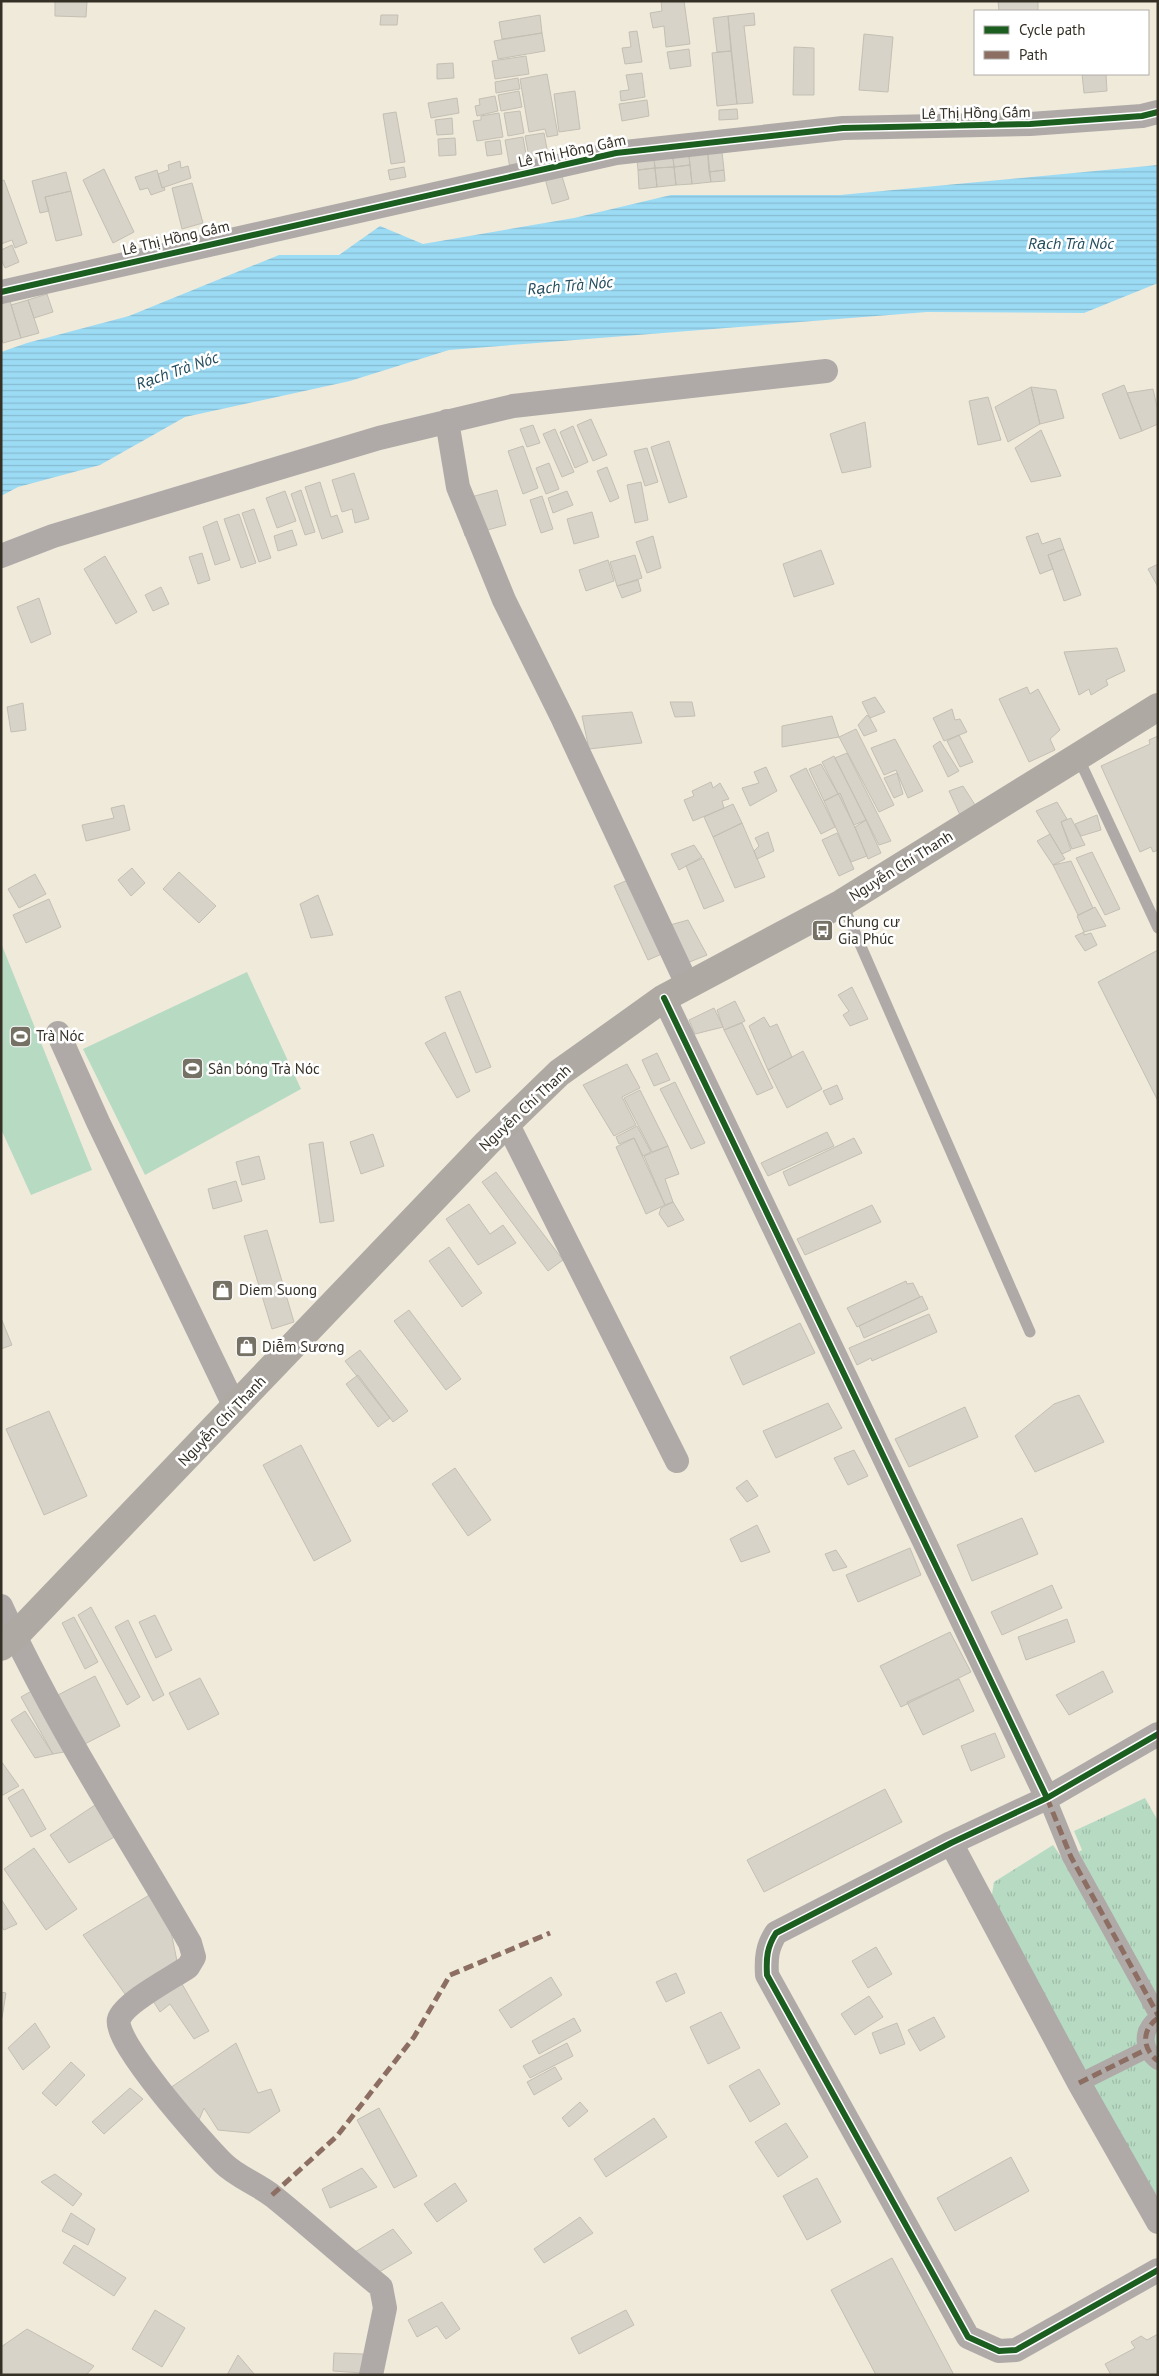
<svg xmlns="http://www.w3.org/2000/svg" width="1159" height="2376" font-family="'PT Sans',sans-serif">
<defs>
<pattern id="park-tufts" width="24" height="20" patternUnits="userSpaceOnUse" patternTransform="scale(1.25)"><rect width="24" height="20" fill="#b7dac3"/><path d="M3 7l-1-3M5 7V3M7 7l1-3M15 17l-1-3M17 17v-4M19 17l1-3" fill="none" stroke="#9ebba7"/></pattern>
<pattern id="water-rules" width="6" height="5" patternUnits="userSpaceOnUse" patternTransform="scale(1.25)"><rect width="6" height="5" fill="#9cdbf4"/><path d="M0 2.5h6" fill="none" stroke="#87bcd1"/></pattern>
</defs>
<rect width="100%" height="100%" fill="#f0eadb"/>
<path fill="#b7dac3" d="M1,943L92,1170L31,1195L1,1129Z
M247,972L301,1089L145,1175L83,1049Z"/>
<path fill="url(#park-tufts)" d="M1145,1798L1158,1821V2210L990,1907L994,1882L1053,1845L1064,1861L1082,1850L1074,1831Z"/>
<path fill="url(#water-rules)" d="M1158,165V283L1084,313L927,312L449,350L350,381L185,417L100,465L18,487L1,496V352L27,343L129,316L279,255H339L380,226L423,244L574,218L671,195H840Z"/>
<path fill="#d8d3c8" stroke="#c4bfb3" d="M55,1H87L86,17L55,16Z
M661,1H684L690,44L666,47L664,26L653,28L650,13L662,11Z
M998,1H1038V11H999Z
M754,13L755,25L744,26L753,103L737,104L728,16Z
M381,15H398L397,25H380Z
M540,15L542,33L502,39L499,22Z
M728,16L731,51L717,52L713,18Z
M637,31L642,62L625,64L622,48L631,47L629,32Z
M542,33L545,51L498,59L494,41Z
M864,34L893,37L888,92L859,90Z
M794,47L814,48V95H793Z
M689,49L691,66L670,69L667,52Z
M731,51L737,104L717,106L712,53Z
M526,56L529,74L495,79L492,61Z
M453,63L454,78L437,79V64Z
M642,73L645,97L621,101L620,91L629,90L626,75Z
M547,74L558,135L547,137L545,129L529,132L520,79Z
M1082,74H1106L1107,91L1084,93Z
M518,78L520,89L496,93L495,82Z
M519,91L522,107L501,111L498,95Z
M575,91L580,129L559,132L554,94Z
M495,96L498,111L477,116L475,106L480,105L479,99Z
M457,98L459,113L431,118L428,103Z
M647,100L649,116L622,121L619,104Z
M737,109L738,119L719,120V110Z
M520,111L524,133L508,136L504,113Z
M396,112L405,162L391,164L383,114Z
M499,113L503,137L477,141L473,121L481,120V116Z
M452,118L453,134L437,135L435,120Z
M544,133L550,165L531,168L525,136Z
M523,137L529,171L511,174L505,140Z
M455,138L456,155L439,156L438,139Z
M500,140L502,154L487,156L485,142Z
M721,143L724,170L709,172L707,145Z
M707,145L711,182L692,184L688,147Z
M688,147L690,165L674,167L672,148Z
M672,148L674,167L655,168L653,150Z
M653,150L655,168L638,170L636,152Z
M180,161L181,168L188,166L191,178L162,188L158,174L169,170L168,165Z
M690,165L692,184L676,185L674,167Z
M404,167L406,177L390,180L388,170Z
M674,167L676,185L657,187L655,168Z
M655,168L657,187L639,189L638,170Z
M104,169L134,232L113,243L83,180Z
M157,170L162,188L164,187L165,190L151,195L148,188L140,190L135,177Z
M560,170L569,199L552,204L544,175Z
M724,170L725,181L711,182L709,172Z
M66,172L71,191L45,197L49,211L40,213L32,181Z
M4,180L27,243L15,248L12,240L1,244V181Z
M192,183L203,223L182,229L172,188Z
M71,191L82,235L56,241L45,197Z
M12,245L19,262L5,268L1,259V250Z
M8,294L21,338L3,343L1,337V296Z
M47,294L53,312L34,318L28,300Z
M28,300L39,333L21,338L11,305Z
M1124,385L1142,431L1120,439L1102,394Z
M1031,387L1040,424L1008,442L995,407Z
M1031,387L1056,390L1064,418L1040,424Z
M1153,389L1158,411V424L1142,431L1127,393Z
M988,397L1001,440L978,445L969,401Z
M591,419L607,455L593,461L577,425Z
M865,422L871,467L842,473L830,434Z
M533,425L540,443L527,447L520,429Z
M573,426L588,462L575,468L560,432Z
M555,429L574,472L562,477L543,434Z
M1041,430L1061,476L1031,482L1015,448Z
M669,441L687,497L669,503L651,447Z
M523,446L538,488L523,494L508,451Z
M647,448L658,482L645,486L634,451Z
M549,463L559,489L546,494L536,468Z
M607,467L619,498L610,502L597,471Z
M354,473L369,519L355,523L352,509L342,512L332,480Z
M320,482L331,517L337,515L343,532L322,539L305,487Z
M641,482L648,520L635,523L627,485Z
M301,490L315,532L305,535L291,494Z
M497,490L506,525L465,536L456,501Z
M285,491L296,521L277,528L266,498Z
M567,491L573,505L553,513L548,498Z
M542,496L553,529L541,533L530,500Z
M254,509L271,558L259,562L242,513Z
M592,512L599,537L574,544L567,519Z
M239,514L256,563L241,568L224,519Z
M217,521L230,560L215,565L203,527Z
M292,530L297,545L278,551L274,536Z
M1038,533L1042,544L1060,538L1064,549L1048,555L1053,569L1040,574L1026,537Z
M653,536L661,568L647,573L636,542Z
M1064,549L1081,595L1064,601L1048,555Z
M821,550L834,584L794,597L783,564Z
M202,553L210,580L198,584L189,557Z
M635,555L642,578L617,586L610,562Z
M105,556L137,612L116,624L84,569Z
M608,560L614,581L586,591L579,570Z
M1158,564V587L1148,569Z
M638,580L641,591L622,598L617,586Z
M161,587L169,604L153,611L145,595Z
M39,598L51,634L31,643L17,607Z
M1117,648L1125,671L1106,680L1108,685L1091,695L1089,689L1079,695L1064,652Z
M1027,687L1030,694L1038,689L1060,730L1050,739L1055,750L1029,762L999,699Z
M875,697L885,712L870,718L862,702Z
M670,702H692L695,716L675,717Z
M23,703L26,730L11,732L7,707Z
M952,709L955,720L960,719L967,732L944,741L933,718Z
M632,712L642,743L589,749L582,716Z
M867,715L870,718L877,731L864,736L858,725Z
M832,716L839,737L782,747V726Z
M856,729L894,805L879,812L839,737Z
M959,735L973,762L960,767L947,741Z
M1158,736V850L1153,852L1151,847L1140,852L1101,766L1150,744L1149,740Z
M895,739L923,791L908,798L896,770L884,775L871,748Z
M940,741L959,771L948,777L933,746Z
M847,753L891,841L879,845L835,758Z
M834,756L866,820L854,825L822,762Z
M821,764L838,794L824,801L809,769Z
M766,767L777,791L750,806L742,788L759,783L754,772Z
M806,768L835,827L821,834L790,776Z
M897,773L903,794L894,798L884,778Z
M711,782L713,788L720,783L729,799L722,801L724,808L693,821L684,800L694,796L692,791Z
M963,786L977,808L960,815L949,791Z
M840,793L867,856L851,862L824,801Z
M1057,802L1067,819L1061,822L1071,850L1062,854L1036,811Z
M733,804L742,823L713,837L704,817Z
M124,805L130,830L86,841L82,825L114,818L111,808Z
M1097,815L1101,830L1081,836L1075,824Z
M1071,818L1085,845L1072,849L1061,822Z
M866,820L881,853L868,859L855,827Z
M742,823L765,877L735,888L713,837Z
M768,832L774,851L757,859L754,851L759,846L755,838Z
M837,833L854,869L839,876L822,840Z
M1050,834L1065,859L1053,865L1037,841Z
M694,845L702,857L679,870L671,854Z
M1092,852L1120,909L1105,915L1076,858Z
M703,858L724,901L704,909L686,866Z
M1071,861L1093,908L1078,915L1053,865Z
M132,868L145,883L131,896L118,880Z
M179,872L216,906L199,923L163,889Z
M35,874L46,894L19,908L8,889Z
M630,879L664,953L648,960L614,886Z
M318,895L333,935L311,938L300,904Z
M49,899L61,927L26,943L13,915Z
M1095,907L1106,926L1084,932L1077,916Z
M688,920L707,955L687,963L670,925Z
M1084,932V935L1091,933L1097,945L1085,951L1075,936Z
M1158,950V1101L1098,982Z
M852,987L868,1019L850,1026L843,1015L849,1011L838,995Z
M460,991L491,1067L476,1073L445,997Z
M735,1001L745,1021L724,1030L717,1010Z
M714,1008L723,1027L695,1034L689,1020Z
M764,1017L770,1027L777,1024L792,1057L768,1070L749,1026Z
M742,1023L773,1088L757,1095L724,1030Z
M445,1032L470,1091L457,1098L425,1043Z
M803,1051L822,1089L787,1108L768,1070Z
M657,1053L670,1080L654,1086L642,1060Z
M627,1064L640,1088L622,1097L636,1125L614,1136L583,1085Z
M675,1082L705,1143L691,1149L660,1089Z
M837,1085L843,1099L830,1105L823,1091Z
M640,1090L668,1146L652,1152L624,1098Z
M637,1126L651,1152L643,1156L634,1138L619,1144L616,1137Z
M827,1132L834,1146L768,1176L761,1163Z
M373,1134L384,1166L361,1174L350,1142Z
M634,1138L665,1205L646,1214L616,1147Z
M854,1138L862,1153L789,1186L783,1172Z
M323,1142L334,1221L320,1223L309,1144Z
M668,1146L679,1174L665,1179L673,1202L665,1205L644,1156Z
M259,1156L265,1179L242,1185L236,1162Z
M496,1172L563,1260L548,1271L482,1182Z
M236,1181L242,1201L213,1209L208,1189Z
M673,1202L684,1220L668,1227L659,1214L661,1208Z
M469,1204L490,1234L503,1225L516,1243L478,1265L446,1219Z
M872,1205L881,1222L805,1255L797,1239Z
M267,1230L294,1322L272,1329L244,1236Z
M449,1247L482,1293L462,1307L429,1261Z
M906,1281L907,1284L913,1283L920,1297L857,1327L847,1308Z
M922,1296L928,1309L864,1338L859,1326Z
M409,1310L461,1379L446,1390L394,1321Z
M929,1314L937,1332L872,1361L871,1358L857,1365L849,1348Z
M1,1318L12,1345L1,1349Z
M800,1323L815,1353L743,1385L730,1357Z
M360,1350L408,1411L393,1422L345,1361Z
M358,1375L390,1418L378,1427L346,1384Z
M1079,1395L1104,1442L1035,1472L1015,1436L1054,1404Z
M828,1403L842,1428L776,1458L763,1431Z
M965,1407L978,1437L909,1467L895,1439Z
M49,1411L87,1496L44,1515L6,1429Z
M301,1445L351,1541L314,1561L263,1465Z
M854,1450L868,1476L848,1485L834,1458Z
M455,1468L491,1520L468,1536L432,1484Z
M747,1480L758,1496L747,1502L736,1488Z
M1022,1518L1038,1554L972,1581L957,1545Z
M757,1525L770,1552L741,1562L730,1539Z
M910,1548L921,1575L858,1602L846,1575Z
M836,1550L847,1567L833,1571L825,1554Z
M1052,1585L1062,1608L1002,1635L991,1612Z
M91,1607L140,1697L127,1705L78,1615Z
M155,1615L172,1650L156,1658L139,1622Z
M74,1617L98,1662L85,1669L62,1623Z
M1067,1619L1075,1642L1026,1660L1018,1637Z
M128,1620L164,1695L153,1701L115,1627Z
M950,1632L971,1672L901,1707L880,1666Z
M1103,1671L1113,1692L1069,1715L1056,1695Z
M95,1676L120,1726L77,1748L52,1698Z
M200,1678L219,1714L188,1730L169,1693Z
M959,1679L974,1711L923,1735L907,1702Z
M35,1689L69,1751L53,1754L21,1697Z
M25,1711L53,1754L35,1758L11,1720Z
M995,1733L1005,1757L971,1771L961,1746Z
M1,1761L19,1786L1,1796Z
M23,1789L46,1829L31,1837L8,1798Z
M885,1789L902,1822L764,1892L747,1860Z
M95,1805L116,1836L69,1863L50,1835Z
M34,1848L77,1909L46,1930L4,1869Z
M151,1894L168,1917L178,1966L130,2001L83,1935Z
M1,1899L17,1924L4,1930L1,1926Z
M876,1947L892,1974L868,1988L852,1961Z
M676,1973L685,1993L666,2002L656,1982Z
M178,1977L209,2031L194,2039L170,2004L160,2012L150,1996Z
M551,1977L562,1995L511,2028L499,2010Z
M1,1992L6,1993L2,2018H1Z
M869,1996L883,2017L855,2035L841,2014Z
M721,2012L740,2048L708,2064L690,2027Z
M934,2017L945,2037L920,2051L908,2030Z
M574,2018L581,2031L539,2054L532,2041Z
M35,2023L50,2047L23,2070L8,2048Z
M897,2023L905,2044L880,2054L872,2033Z
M236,2043L258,2093L271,2089L280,2111L249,2133L218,2130L204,2108L199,2120L170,2088Z
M567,2043L573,2056L530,2078L523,2066Z
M71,2062L85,2075L56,2106L42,2093Z
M555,2067L562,2079L534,2095L527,2082Z
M759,2069L780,2104L750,2122L729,2086Z
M130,2088L143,2099L104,2134L92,2122Z
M580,2102L588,2111L569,2127L562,2118Z
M379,2108L417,2176L394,2188L357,2120Z
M654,2118L667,2137L606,2177L594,2159Z
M786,2123L808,2157L778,2177L755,2142Z
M1011,2157L1029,2191L955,2231L937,2198Z
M362,2168L377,2187L330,2208L322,2189Z
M55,2174L82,2194L73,2206L41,2182Z
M817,2178L841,2222L807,2240L783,2196Z
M455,2183L467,2201L437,2222L424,2204Z
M71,2213L95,2229L88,2245L62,2231Z
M580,2217L593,2233L544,2263L534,2249Z
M393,2229L412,2253L374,2275L355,2252Z
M74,2245L126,2278L114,2296L63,2263Z
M892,2258L954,2375H876L831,2290Z
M442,2302L460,2329L446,2339L437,2326L417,2337L408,2320Z
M155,2310L185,2328L162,2367L132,2349Z
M626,2310L634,2325L579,2354L571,2338Z
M27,2329L94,2366L86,2375H1V2347Z
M1158,2334V2375H1111L1105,2364L1135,2348L1131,2342L1141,2336L1147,2340Z
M334,2353L363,2354V2373L333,2371Z
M238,2355L255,2375H227Z"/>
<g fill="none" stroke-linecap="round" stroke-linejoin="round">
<path stroke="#afaaa7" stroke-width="11" d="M1078,757L1158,928
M842,903L1030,1332"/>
<path stroke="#afaaa7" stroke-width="18" d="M1047,1798L1071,1857L1158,2015
M1158,2018C1141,2030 1142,2049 1158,2061
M1079,2083L1147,2049"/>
<path stroke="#afaaa7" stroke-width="24" d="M1,292L616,153L843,128L1030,124L1142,116L1158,112
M447,421L458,487L504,600L562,717L687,984
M1,556L53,536L379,438L513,406L826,371
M664,998L1047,1798L1158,1734
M58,1033L98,1122L235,1407
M507,1123L677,1461
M1,1606C54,1723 126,1832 190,1943L194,1957L188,1967C172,1978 125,2002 119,2019C111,2040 205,2145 223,2163C237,2177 258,2184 274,2197C310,2226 345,2258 381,2287L385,2308L371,2375
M1047,1798L951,1843L776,1933C767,1947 766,1958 767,1975L968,2337L999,2351L1016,2350L1158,2270
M951,1843L1079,2083L1158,2222"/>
<path stroke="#afa9a4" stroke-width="28" d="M1,1647L15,1636L487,1143L559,1073L664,998L842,903L1158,707"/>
<path stroke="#8d6e63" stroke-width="5" stroke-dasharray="10 5" stroke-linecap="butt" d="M1047,1798L1071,1857L1158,2015
M1158,2018C1141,2030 1142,2049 1158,2061
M1079,2083L1147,2049
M272,2195L337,2136L414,2037L450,1975L550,1933"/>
<defs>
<path id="cycleway" d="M1,292L616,153L843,128L1030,124L1142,116L1158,112
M664,998L1047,1798L1158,1734
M1047,1798L951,1843L776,1933C767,1947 766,1958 767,1975L968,2337L999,2351L1016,2350L1158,2270"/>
</defs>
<use href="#cycleway" stroke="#fff" stroke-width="9"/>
<use href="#cycleway" stroke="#1b5e20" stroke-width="6"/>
</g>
<defs>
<symbol id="bus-square" viewBox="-11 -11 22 22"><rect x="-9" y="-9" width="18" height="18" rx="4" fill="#767165" stroke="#fff"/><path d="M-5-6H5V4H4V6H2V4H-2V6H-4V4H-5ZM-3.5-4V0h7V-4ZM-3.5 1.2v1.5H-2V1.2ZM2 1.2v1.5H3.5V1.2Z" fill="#fff"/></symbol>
<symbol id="stadium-square" viewBox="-11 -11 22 22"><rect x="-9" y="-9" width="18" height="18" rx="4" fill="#767165" stroke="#fff"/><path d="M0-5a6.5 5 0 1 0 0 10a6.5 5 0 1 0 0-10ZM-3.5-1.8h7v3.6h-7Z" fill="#fff"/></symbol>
<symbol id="shop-square" viewBox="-11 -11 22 22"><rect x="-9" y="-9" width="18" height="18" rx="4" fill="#767165" stroke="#fff"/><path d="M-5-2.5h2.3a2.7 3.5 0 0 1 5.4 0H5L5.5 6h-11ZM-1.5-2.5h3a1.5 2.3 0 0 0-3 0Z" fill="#fff"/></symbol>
</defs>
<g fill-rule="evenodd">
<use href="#bus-square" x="810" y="918" width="25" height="25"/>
<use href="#stadium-square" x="8" y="1024" width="25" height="25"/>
<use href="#stadium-square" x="180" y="1056" width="25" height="25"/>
<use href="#shop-square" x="210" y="1278" width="25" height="25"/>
<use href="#shop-square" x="234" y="1334" width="25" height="25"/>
</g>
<g text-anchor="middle" stroke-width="5" stroke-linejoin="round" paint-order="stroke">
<g font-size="15" fill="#353026" stroke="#fff">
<text transform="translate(976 113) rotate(-1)" y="5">Lê Thị Hồng Gấm</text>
<text transform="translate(572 151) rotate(-12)" y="5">Lê Thị Hồng Gấm</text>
<text transform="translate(176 238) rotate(-13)" y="5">Lê Thị Hồng Gấm</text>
<text transform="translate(901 866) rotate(-32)" y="5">Nguyễn Chí Thanh</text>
<text transform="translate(525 1108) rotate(-43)" y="5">Nguyễn Chí Thanh</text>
<text transform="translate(222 1421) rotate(-46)" y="5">Nguyễn Chí Thanh</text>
</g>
<g font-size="15" fill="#353026" stroke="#fff" text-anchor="start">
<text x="838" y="927">Chung cư<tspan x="838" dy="17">Gia Phúc</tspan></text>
<text x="36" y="1041">Trà Nóc</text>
<text x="208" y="1074">Sân bóng Trà Nóc</text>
<text x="239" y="1295">Diem Suong</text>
<text x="262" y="1352">Diễm Sương</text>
</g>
<g font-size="16" font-style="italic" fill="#244d5e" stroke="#fff">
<text x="1071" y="249">Rạch Trà Nóc</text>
<text transform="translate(570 285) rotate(-5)" y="6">Rạch Trà Nóc</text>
<text transform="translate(177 370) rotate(-19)" y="6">Rạch Trà Nóc</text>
</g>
</g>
<rect width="1159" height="2376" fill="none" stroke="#353026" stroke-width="5"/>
<rect x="974" y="10" width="175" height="65" fill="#ffffff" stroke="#aeaca8"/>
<rect x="984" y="26" width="25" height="8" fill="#1b5e20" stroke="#aeaca8"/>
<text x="1019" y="35" font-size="15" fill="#353026">Cycle path</text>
<rect x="984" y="51" width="25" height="8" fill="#8d6e63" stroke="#aeaca8"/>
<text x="1019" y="60" font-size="15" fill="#353026">Path</text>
</svg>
